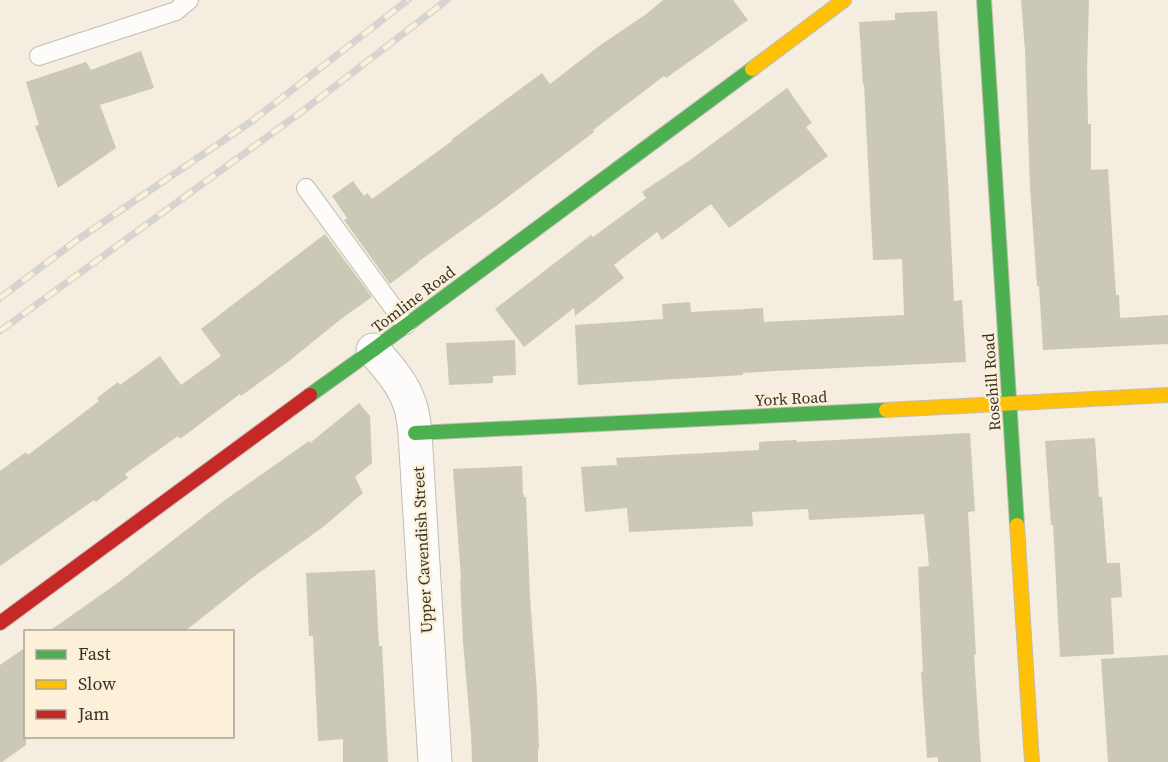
<svg xmlns="http://www.w3.org/2000/svg" width="1168" height="762" font-family="'Source Serif 4',serif">
<rect width="100%" height="100%" fill="#f4ede0"/>
<path fill="#cbc9b6" d="M663,0H733L748,20L666,78L664,76L593,130L594,132L496,206L418,262V263L390,284L344,220L347,218L332,196L353,181L364,196L367,193L372,199L452,141L451,140L542,73L550,84L599,46L645,15Z
M1021,0H1089L1087,70L1088,124H1091V170L1108,169L1116,295H1119L1120,318L1168,315V344L1043,350L1039,286H1037L1030,187L1025,50Z
M937,11L948,180L954,301L962,300L966,362L775,371L743,373V375L578,385L575,325L663,319L662,304L690,302L691,312L763,308L764,322L904,315L902,259L873,260L864,84L863,85L859,22L895,20V13Z
M141,51L154,88L100,105L116,148L58,188L35,126L39,125L26,82L86,62L91,70Z
M787,88L812,123L806,127L828,156L729,228L711,204L662,240L657,232L614,265L624,278L575,316L574,308L524,347L495,309L591,235L593,237L646,198L642,192L693,158Z
M325,234L372,297L341,319L288,362L241,396L240,394L180,439L178,436L125,474L128,478L111,490L96,502L94,500L0,566V471L26,452L28,455L99,401L97,398L118,382L120,385L160,356L181,385L221,356L201,329Z
M515,340L516,375L493,376V383L449,385L446,343Z
M359,403L370,416L372,463L355,477L363,493L323,527L252,578L184,632H48L119,582L225,500L309,441L310,443Z
M970,433L975,511L968,512L976,654L974,655L981,762H938V757L927,758L921,672H923L918,567L929,566L924,514L809,520L808,509L752,512L753,526L629,532L627,508L585,512L581,467L617,465L616,458L759,450V442L796,440L797,442Z
M1095,438L1099,497H1102L1107,563H1120L1122,597L1111,598L1114,654L1060,657L1053,525H1051L1045,441Z
M522,466L523,494H524V497H526L530,597L537,693L539,749H538V762H472L471,734L463,642L460,579H461L453,469Z
M375,570L379,646H382L388,762H343V739L318,741L313,636H309L306,573Z
M26,647V745L2,762H0V665Z
M1168,655V762H1108L1101,659Z"/>
<g fill="none" stroke-linecap="round" stroke-linejoin="round">
<defs>
<path id="lane" d="M39,56L176,11L189,0
M306,188L406,325"/>
<path id="street" d="M373,350C388,367 403,383 410,405C413,413 414,423 415,433L435,762"/>
<path id="fast" d="M984,0L1017,525
M310,395L373,350L752,69
M415,433L886,410"/>
<path id="slow" d="M752,69L844,0
M886,410L1168,395
M1017,525L1032,762"/>
<path id="jam" d="M0,623L310,395"/>
</defs>
<use href="#lane" stroke="#c3beb3" stroke-width="20"/>
<use href="#street" stroke="#c3beb3" stroke-width="35"/>
<use href="#fast" stroke="#c3beb3" stroke-width="16"/>
<use href="#slow" stroke="#c3beb3" stroke-width="16"/>
<use href="#jam" stroke="#c3beb3" stroke-width="16"/>
<use href="#lane" stroke="#fdfcfa" stroke-width="18"/>
<use href="#street" stroke="#fdfcfa" stroke-width="33"/>
<use href="#fast" stroke="#4caf50" stroke-width="14"/>
<use href="#slow" stroke="#ffc107" stroke-width="14"/>
<use href="#jam" stroke="#c62828" stroke-width="14"/>
<defs>
<path id="rail" d="M0,298L77,240L252,121L408,0
M0,331L304,110L447,0"/>
</defs>
<use href="#rail" stroke="#d5d4d0" stroke-width="7"/>
<use href="#rail" stroke="#fcf0d8" stroke-width="4.5" stroke-dasharray="14" stroke-linecap="butt"/>
</g>
<g text-anchor="middle" stroke-width="4.5" stroke-linejoin="round" paint-order="stroke">
<g font-size="16" fill="#363229" stroke="#fcf0d8">
<text transform="translate(413 299) rotate(-37)" y="6">Tomline Road</text>
<text transform="translate(991 382) rotate(-94)" y="6">Rosehill Road</text>
<text transform="translate(791 398) rotate(-3)" y="6">York Road</text>
<text transform="translate(422 550) rotate(-93)" y="6">Upper Cavendish Street</text>
</g>
</g>
<rect x="24" y="630" width="210" height="108" fill="#fcf0d8" stroke="#ada492" stroke-width="1.5"/>
<rect x="36" y="650" width="30" height="9" fill="#4caf50" stroke="#ada492" stroke-width="1.5"/>
<text x="78" y="660" font-size="18" fill="#363229">Fast</text>
<rect x="36" y="680" width="30" height="9" fill="#ffc107" stroke="#ada492" stroke-width="1.5"/>
<text x="78" y="690" font-size="18" fill="#363229">Slow</text>
<rect x="36" y="710" width="30" height="9" fill="#c62828" stroke="#ada492" stroke-width="1.5"/>
<text x="78" y="720" font-size="18" fill="#363229">Jam</text>
</svg>
